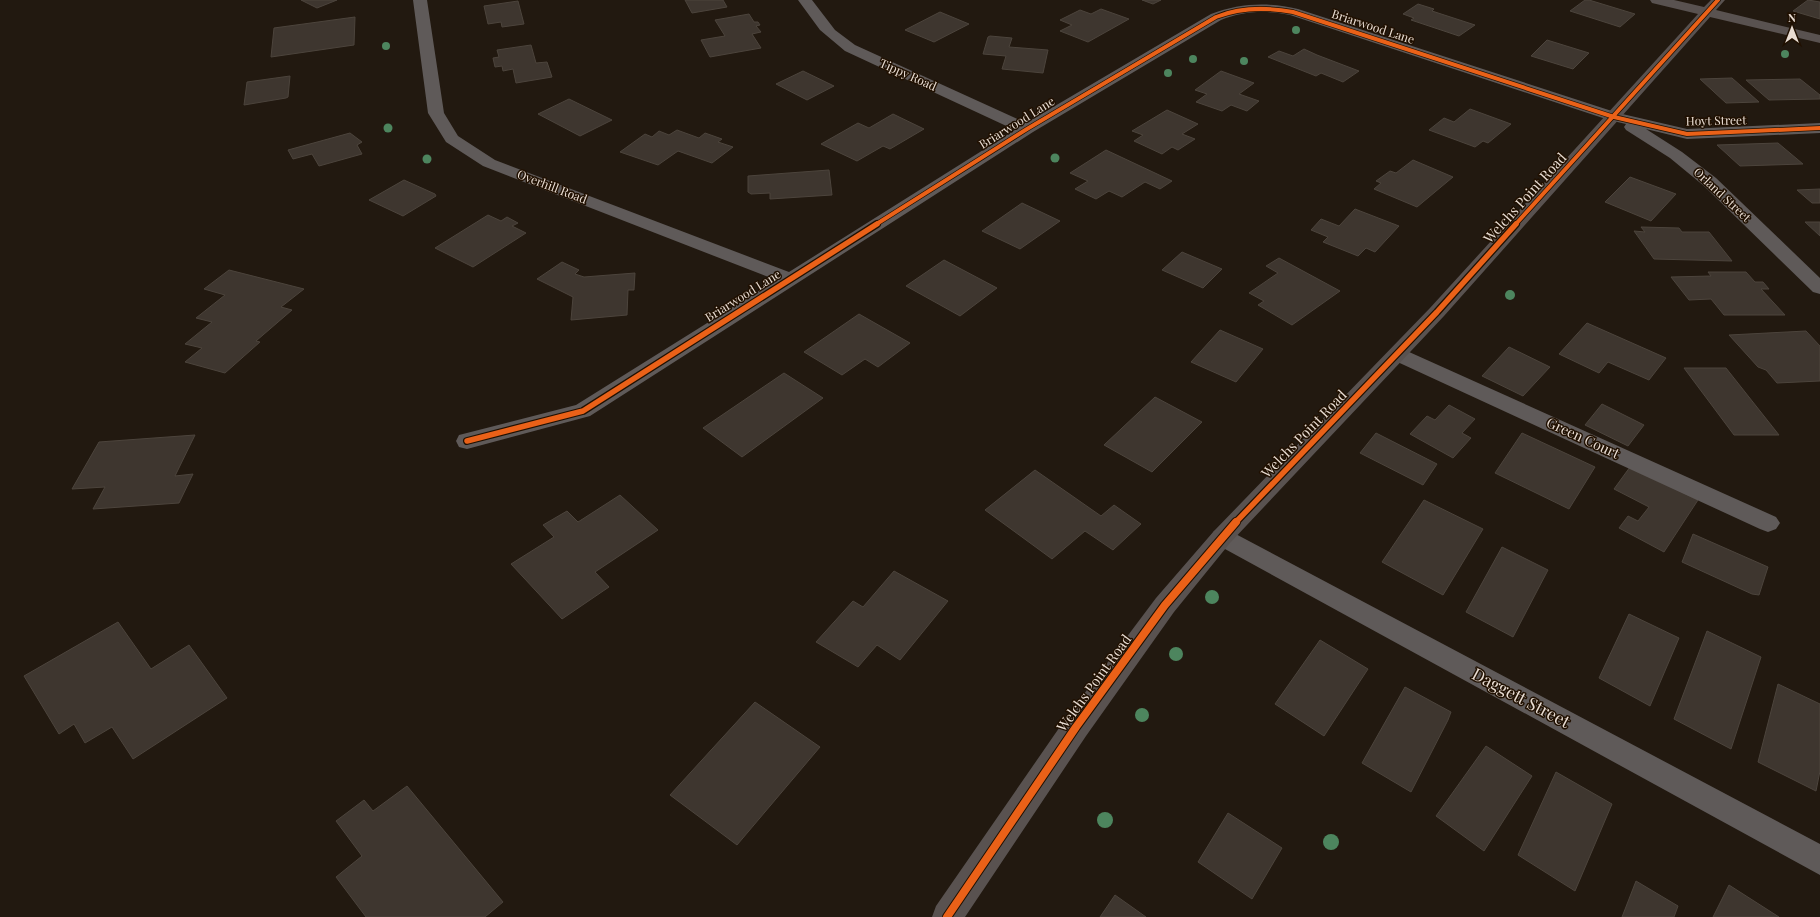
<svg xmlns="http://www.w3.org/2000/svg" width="1820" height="917" font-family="'Playfair Display',serif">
<rect width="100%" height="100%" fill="#221910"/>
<path fill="#3e362f" stroke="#4c443c" d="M301,0H337L317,8Z
M685,0H723L727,7L692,13Z
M1142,0H1161L1153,4Z
M1585,0H1589L1635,14L1620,27L1570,11Z
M1808,0L1820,2V19L1793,11Z
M518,1L524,24L502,27L501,22L488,24L484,6Z
M1418,4L1434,9L1432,11L1475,25L1459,36L1411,20L1414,18L1403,14Z
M1101,9L1129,19L1088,42L1060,31L1072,25L1060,20L1080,10L1091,14Z
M940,12L969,24L934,42L905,30Z
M749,14L754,22H758L760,25L756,26L761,32L752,34L761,48L710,57L701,40L725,36L715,20Z
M355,17L354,45L271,57L274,28Z
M990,36L1012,38L1009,47L1048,50L1043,73L1002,69L1006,56L983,54L988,37Z
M1547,40L1589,53L1573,69L1531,56Z
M531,45L536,63L547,62L552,77L516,83L513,69L503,71L502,66L495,67L493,58L499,57L497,50Z
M1304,49L1317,55L1359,71L1343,82L1321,73L1316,76L1268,57L1279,51L1293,56Z
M803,71L834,86L807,100L776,84Z
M1221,71L1254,83L1239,94L1259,101L1247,111L1231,105L1222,111L1196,102L1207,94L1195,90Z
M290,76L288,97L286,98L244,105L247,82Z
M1732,78L1759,102L1726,103L1700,79Z
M1800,79L1820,95V99L1769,100L1746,80Z
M569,99L612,120L580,136L538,114Z
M1470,109L1511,124L1488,143L1483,141L1475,147L1429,130L1444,118L1454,122Z
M1167,110L1198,124L1182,134L1195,139L1178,150L1172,147L1162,154L1134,141L1143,135L1132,131Z
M893,114L924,129L890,149L883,146L857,161L821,144L858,123L869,128Z
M677,130L699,138L705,133L722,139L718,142L733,147L712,163L678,151L658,165L620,152L645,134L652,137L659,131L669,135Z
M350,133L362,142L357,145L362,154L319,166L312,154L293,159L288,150Z
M1778,143L1803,164L1740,166L1717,145Z
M1106,150L1172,181L1160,189L1145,182L1122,197L1109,191L1096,199L1075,189L1088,181L1070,173Z
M1413,160L1453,177L1417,207L1374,189L1381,183L1376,181L1390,171L1396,173Z
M829,170L832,195L770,199V193L751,194L748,192V176Z
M1630,177L1676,194L1651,221L1605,202Z
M404,180L435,194L436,196L403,216L369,200Z
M1820,189V203H1812L1797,190Z
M1022,203L1060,221L1020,249L982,231Z
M1355,209L1399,226L1375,252L1366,248L1358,256L1323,242L1328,237L1311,230L1321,219L1339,226Z
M488,215L501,221L507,217L518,223L512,226L526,233L473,267L435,248Z
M1805,222H1820V236Z
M1641,227L1679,228L1682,232H1709L1732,261L1654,259L1634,231L1645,232Z
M1182,252L1222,269L1203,288L1162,270Z
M1279,258L1340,291L1292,325L1258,305L1264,301L1249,293L1278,273L1266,266Z
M944,260L997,288L960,316L906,286Z
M562,262L579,270L575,274L584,277L635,273L634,290H628L627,315L571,320L573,297L537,279Z
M229,270L304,289L281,307L292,310L256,341L260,342L225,373L185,362L202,348L185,344L212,322L196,318L225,295L204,289Z
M1708,272H1746L1755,282H1763L1769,289H1761L1785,315H1724L1711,299L1689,300L1671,277L1711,276Z
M859,314L910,343L878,367L865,359L842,375L804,352Z
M1587,323L1666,358L1649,380L1608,362L1599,373L1559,354Z
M1220,330L1263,349L1236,382L1191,362Z
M1806,331L1820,346V381L1777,383L1766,370L1758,367L1729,335Z
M1509,347L1550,367L1523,396L1482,376Z
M1684,368H1726L1779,435H1734Z
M784,373L823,398L742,457L703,428Z
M1155,397L1202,422L1152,472L1104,445Z
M1602,404L1644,425L1628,446L1585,425Z
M1449,405L1475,419L1462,433L1471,438L1453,458L1410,434L1427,416L1435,420Z
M1376,433L1437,464L1423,485L1360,453Z
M1522,433L1595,467L1569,509L1495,473Z
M195,435L175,476L193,474L179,503L93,509L105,487L72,489L99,442Z
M1630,467L1698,500L1664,552L1619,528L1628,516L1638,521L1649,507L1614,489Z
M1035,470L1101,516L1114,505L1141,524L1113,550L1085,531L1052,559L985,510Z
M620,495L658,530L595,572L609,587L562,619L511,564L554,537L543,525L567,511L578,522Z
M1424,500L1483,529L1443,595L1382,562Z
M1693,534L1768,567L1759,595L1752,594L1682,562Z
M1502,547L1548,570L1513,637L1466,612Z
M894,571L948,601L900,660L877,645L858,667L816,642L853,601L863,607Z
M1629,614L1679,638L1650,706L1599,678Z
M118,622L151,669L189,645L227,698L133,759L112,727L85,743L74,724L59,734L24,676Z
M1707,631L1761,657L1731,749L1674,719Z
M1320,640L1368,669L1324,736L1275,704Z
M1778,684L1820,704V771L1816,791L1758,762Z
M1405,687L1451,712L1448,720L1411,792L1362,763Z
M755,702L820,747L737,845L670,795Z
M1486,746L1532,776L1484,851L1436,816Z
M1556,772L1612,804L1575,891L1518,855Z
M407,786L503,902L485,917H366L336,877L362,856L336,821L364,800L373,811Z
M1228,813L1282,848L1252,899L1198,862Z
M1636,881L1678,906L1674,917H1622Z
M1729,885L1779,917H1713Z
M1115,895L1146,917H1100Z"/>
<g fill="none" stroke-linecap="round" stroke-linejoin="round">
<path fill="#5f5a59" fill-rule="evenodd" d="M413,0H427L444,113L458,136L495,160L789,272L1015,130L845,51L820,30L798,0H812L835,30L855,45L1026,123L1211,14C1240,3 1268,2 1298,9L1618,113L1687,129L1820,123V133L1687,139L1646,129L1682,152L1716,178L1820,278V294L1813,292L1704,186L1670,158L1626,130L1624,127L1626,124L1609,120L1290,15C1266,10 1243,11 1221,20L1033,132L590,416L467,449L459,447L456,441L459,435L576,405L776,280L483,166L446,142L428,113Z
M1398,347L1776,517L1780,523L1776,529L1768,532L1760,529L1391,359L1388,354L1391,349Z
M1222,528L1230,531L1820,844V875L1214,543L1210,537L1214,531Z"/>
<path fill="#595250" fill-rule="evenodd" d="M1650,0H1674L1704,7L1711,0H1725L1716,10L1820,35V43L1710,17L1444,316L1230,543L1174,612L1086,736L965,917H932L936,906L1066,718L1156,598L1214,531L1430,308L1698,14L1652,3Z"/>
<defs>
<path id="cycleway-far2" d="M875,225L1027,129L1216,17C1241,7 1266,7 1293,12L1614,117L1687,134L1820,128
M1515,225L1718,0"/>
<path id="cycleway-far1" d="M467,441L583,411L877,224
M1235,523L1437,312L1516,224"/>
<path id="cycleway" d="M947,917L1076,727L1165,605L1236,522"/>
</defs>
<use href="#cycleway-far2" stroke="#201001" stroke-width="5.5"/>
<use href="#cycleway-far1" stroke="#201001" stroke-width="8"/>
<use href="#cycleway" stroke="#201001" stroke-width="10"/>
<use href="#cycleway-far2" stroke="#ea6118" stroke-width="4"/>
<use href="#cycleway-far1" stroke="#ea6118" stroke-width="5.5"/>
<use href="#cycleway" stroke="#ea6118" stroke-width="8"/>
</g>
<g fill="#4d855e">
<circle cx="1296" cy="30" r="4"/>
<circle cx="386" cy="46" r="4"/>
<circle cx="1785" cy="54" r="4"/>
<circle cx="1193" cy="59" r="4"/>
<circle cx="1244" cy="61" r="4"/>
<circle cx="1168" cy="73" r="4"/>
<circle cx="388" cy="128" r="4.5"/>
<circle cx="1055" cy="158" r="4.5"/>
<circle cx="427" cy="159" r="4.5"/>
<circle cx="1510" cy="295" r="5"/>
<circle cx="1212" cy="597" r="7"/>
<circle cx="1176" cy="654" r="7"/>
<circle cx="1142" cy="715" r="7"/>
<circle cx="1105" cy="820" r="8"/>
<circle cx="1331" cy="842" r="8"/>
</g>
<g text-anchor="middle" stroke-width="3" stroke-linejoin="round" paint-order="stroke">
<g font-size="12" fill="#e9ddd3" stroke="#201001">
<text transform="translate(1373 27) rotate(18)" y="4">Briarwood Lane</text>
<text transform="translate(908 75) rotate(24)" y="4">Tippy Road</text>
<text transform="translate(1716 121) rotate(-1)" y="4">Hoyt Street</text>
<text transform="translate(1017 123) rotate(-32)" y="4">Briarwood Lane</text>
<text transform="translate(552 187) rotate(21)" y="4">Overhill Road</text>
<text transform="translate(1722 195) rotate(43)" y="4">Orland Street</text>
<text transform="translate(743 296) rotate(-32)" y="4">Briarwood Lane</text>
</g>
<g font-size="14" fill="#e9ddd3" stroke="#201001">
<text transform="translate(1525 198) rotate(-48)" y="5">Welchs Point Road</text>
<text transform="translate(1304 434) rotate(-46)" y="5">Welchs Point Road</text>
<text transform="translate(1583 438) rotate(25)" y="5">Green Court</text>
<text transform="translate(1094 683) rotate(-54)" y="5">Welchs Point Road</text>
</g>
<g font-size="17" fill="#e9ddd3" stroke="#201001">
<text transform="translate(1521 698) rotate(28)" y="6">Daggett Street</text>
</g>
</g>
<g transform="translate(1792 28)" stroke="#201001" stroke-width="3" paint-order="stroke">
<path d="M0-3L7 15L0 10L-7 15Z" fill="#e9ddd3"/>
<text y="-6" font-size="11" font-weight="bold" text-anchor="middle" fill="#e9ddd3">N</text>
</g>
</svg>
